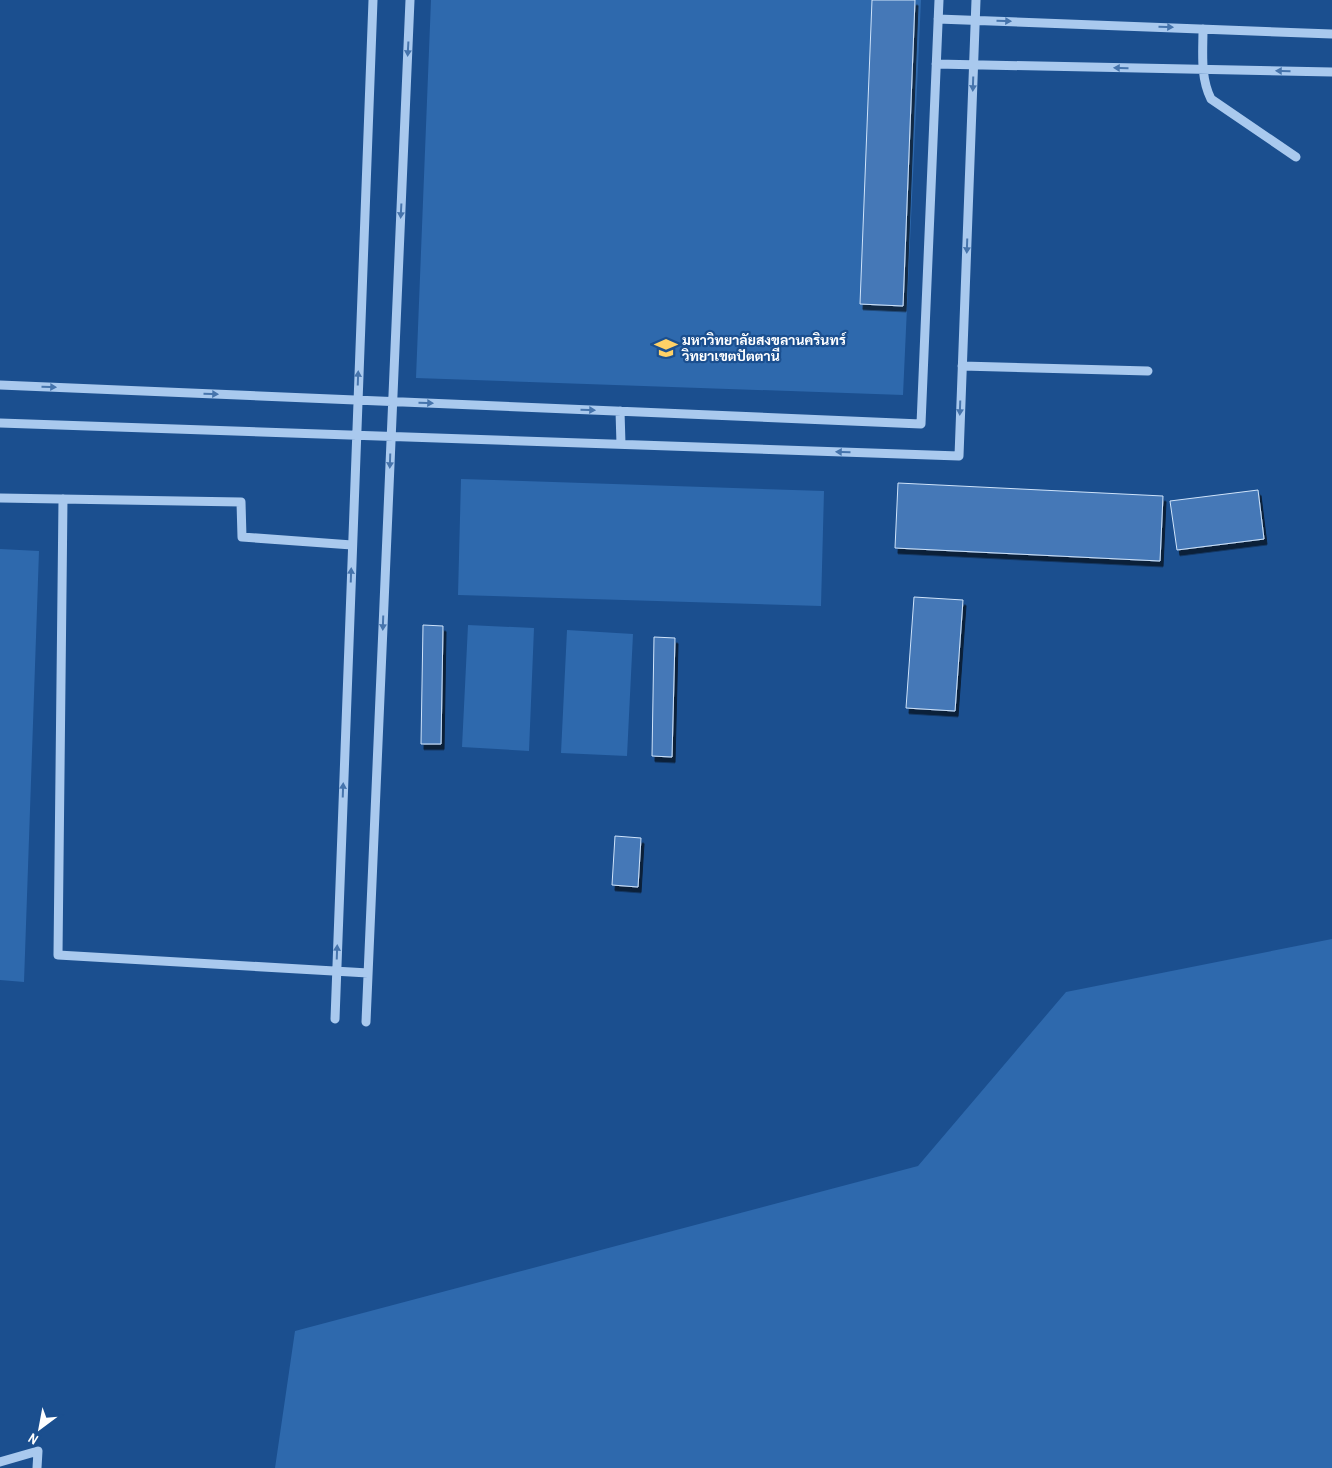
<svg xmlns="http://www.w3.org/2000/svg" width="1332" height="1468" font-family="'Archivo Narrow',Sarabun,sans-serif">
<defs>
<filter id="shadow"><feDropShadow dx="3" dy="5.5" stdDeviation="0" flood-color="#0009"/></filter>
</defs>
<rect width="100%" height="100%" fill="#1b4f8f"/>
<path fill="#2e69ad" d="M431,0H921L903,395L416,378Z
M461,479L824,491L821,606L458,595Z
M0,549L39,551L24,982L0,980Z
M468,625L534,628L529,751L462,747Z
M567,630L633,634L627,756L561,753Z
M1332,939V1468H275L295,1331L918,1166L1066,992Z"/>
<path fill="#4478b7" stroke="#cfe3fa" filter="url(#shadow)" d="M872,0H915L903,306L860,304Z
M898,483L1163,496L1160,561L895,548Z
M1258,490L1264,539L1177,550L1170,501Z
M914,597L963,600L955,711L906,708Z
M423,625L443,626L441,744H421Z
M654,637L675,638L672,757L652,756Z
M615,836L641,838L638,887L612,885Z"/>
<g fill="none" stroke-linecap="round" stroke-linejoin="round">
<path stroke="#a9c9ee" stroke-width="9" d="M938,19L1332,34
M1203,29C1203,52 1200,77 1211,99L1296,157
M936,64L1332,72
M962,366L1148,371
M0,385L921,424L939,0
M620,411L621,444
M0,423L959,456L976,0
M0,498L241,502L242,537L352,545
M63,499L58,955L368,973
M335,1019L373,0
M366,1022L410,0
M0,1462L38,1451L37,1468"/>
</g>
<defs><path id="oneway-solid" d="M-6-.8H1V-3.2L6.5 0L1 3.2V.8H-6Z" transform="scale(1.25)"/></defs>
<g fill="#4674ac">
<use href="#oneway-solid" transform="translate(1004 21) rotate(2)"/>
<use href="#oneway-solid" transform="translate(1166 27) rotate(2)"/>
<use href="#oneway-solid" transform="translate(408 49) rotate(93)"/>
<use href="#oneway-solid" transform="translate(1121 68) rotate(-179)"/>
<use href="#oneway-solid" transform="translate(1283 71) rotate(-179)"/>
<use href="#oneway-solid" transform="translate(973 84) rotate(92)"/>
<use href="#oneway-solid" transform="translate(401 211) rotate(93)"/>
<use href="#oneway-solid" transform="translate(967 246) rotate(92)"/>
<use href="#oneway-solid" transform="translate(358 378) rotate(-88)"/>
<use href="#oneway-solid" transform="translate(49 387) rotate(2)"/>
<use href="#oneway-solid" transform="translate(211 394) rotate(2)"/>
<use href="#oneway-solid" transform="translate(426 403) rotate(2)"/>
<use href="#oneway-solid" transform="translate(960 408) rotate(92)"/>
<use href="#oneway-solid" transform="translate(588 410) rotate(2)"/>
<use href="#oneway-solid" transform="translate(843 452) rotate(-178)"/>
<use href="#oneway-solid" transform="translate(390 461) rotate(92)"/>
<use href="#oneway-solid" transform="translate(351 575) rotate(-88)"/>
<use href="#oneway-solid" transform="translate(383 623) rotate(92)"/>
<use href="#oneway-solid" transform="translate(343 790) rotate(-88)"/>
<use href="#oneway-solid" transform="translate(337 952) rotate(-88)"/>
</g>
<defs>
<symbol id="university-bare" viewBox="-9 -9 18 18"><path d="M0-5L7-2L0 1L-7-2ZM-4 1L0 2.5L4 1V4Q0 6-4 4Z" fill="#ffd166" stroke="#1b4f8f" stroke-width="2.5" paint-order="stroke"/></symbol>
</defs>
<g fill-rule="evenodd">
<use href="#university-bare" x="650" y="332" width="32" height="32"/>
</g>
<g text-anchor="middle" stroke-width="4.5" stroke-linejoin="round" paint-order="stroke">
<g font-size="14" font-weight="bold" fill="#fff" stroke="#1b4f8f" text-anchor="start">
<text x="682" y="345">มหาวิทยาลัยสงขลานครินทร์<tspan x="682" dy="16">วิทยาเขตปัตตานี</tspan></text>
</g>
</g>
<g transform="translate(40 1428) rotate(212)" stroke="#1b4f8f" stroke-width="4" paint-order="stroke">
<path d="M0-4L9 19L0 12L-9 19Z" fill="#ffffff"/>
<text y="-8" font-size="14" font-weight="bold" text-anchor="middle" fill="#ffffff">N</text>
</g>
</svg>
